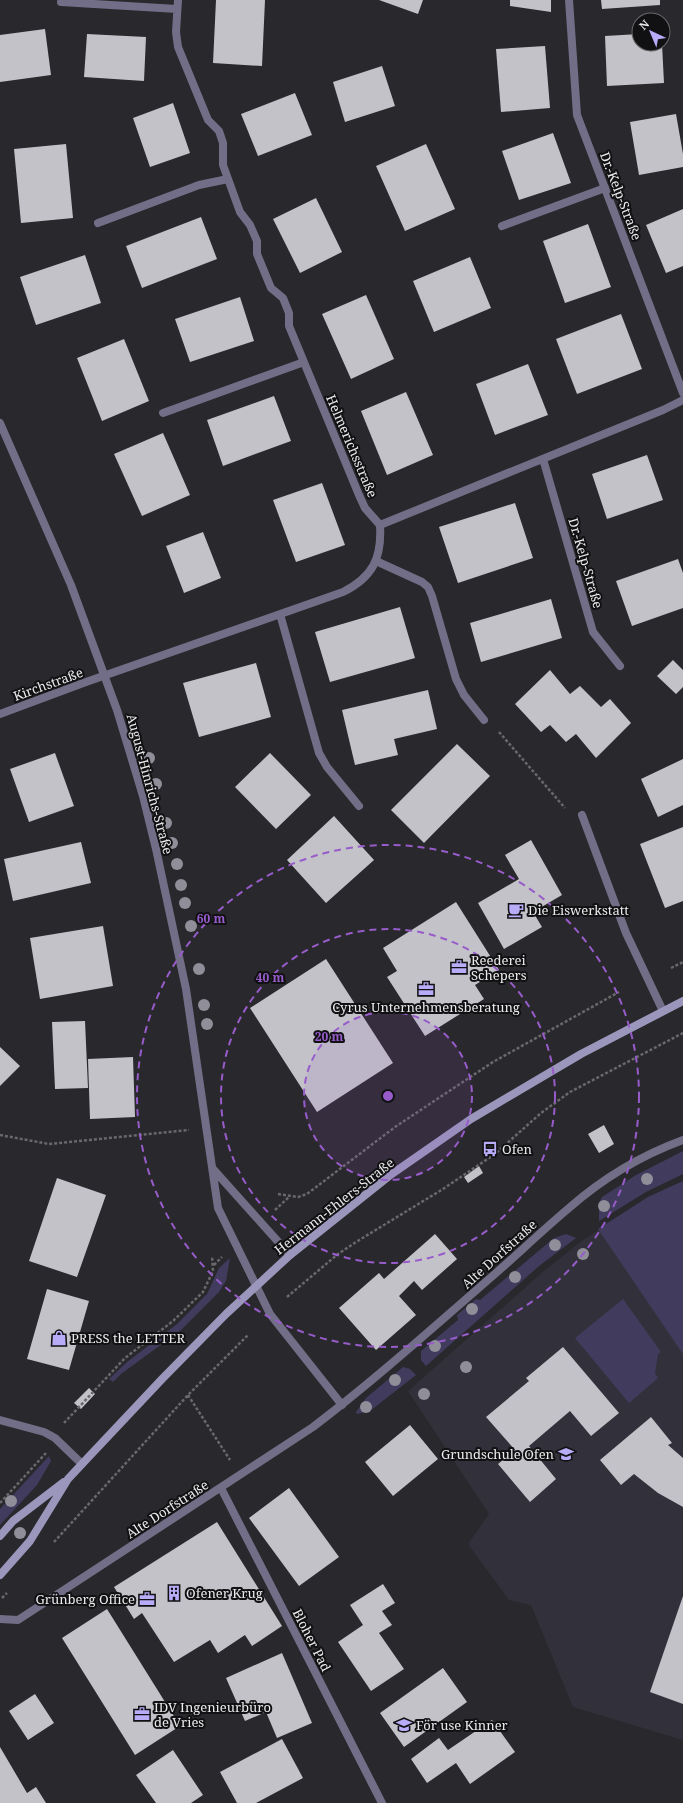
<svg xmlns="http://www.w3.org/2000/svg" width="683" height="1803" font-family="'Noto Serif',serif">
<rect width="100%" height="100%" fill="#29282c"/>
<path fill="#32313b" d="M683,1181V1740L573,1707L531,1605L509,1600L468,1544L489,1514L408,1391L543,1272L579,1243L648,1197Z"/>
<path fill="#413b5e" d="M683,1151V1174L646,1192L599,1221V1203L602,1197L636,1175Z
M683,1181V1354L598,1229L648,1197Z
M566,1234L576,1238L539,1266L426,1366L421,1360V1351L458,1320L457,1315L476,1299L480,1300L554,1238Z
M230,1258L226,1281L219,1292L181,1330L121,1374L113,1382L109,1379L127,1362L177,1324L207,1294L219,1268Z
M623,1299L661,1352L658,1354L655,1373L658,1378L629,1403L575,1338Z
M403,1367L410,1369L416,1375L370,1411L357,1414L356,1412L366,1398Z
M49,1456L51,1461L37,1485L0,1525V1509Z"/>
<path fill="#c3c2c8" d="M216,0H265L262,66L213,63Z
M379,0H423L418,14Z
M510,0H551V12L510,6Z
M601,0H660V5L602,9Z
M45,29L51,75L0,82V35Z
M87,34L146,37L144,81L84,77Z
M639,34V44H662L664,83L607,86L605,36Z
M545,46L550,108L501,112L496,49Z
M382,66L395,106L345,122L333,82Z
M295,93L312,135L258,156L241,114Z
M173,103L190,153L150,167L133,118Z
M676,114L683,154V167L639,175L630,122Z
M553,133L571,183L519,200L502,151Z
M66,144L73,218L21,223L14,149Z
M426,144L455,209L405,231L376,166Z
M316,198L342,252L300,273L273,219Z
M683,209V266L666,273L646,225Z
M201,217L217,259L142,288L126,246Z
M588,224L611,287L565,303L543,241Z
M85,255L101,303L36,325L20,277Z
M470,257L491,308L434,332L413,281Z
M366,295L394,359L351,379L322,314Z
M240,297L254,341L190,362L175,319Z
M621,314L642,369L577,394L556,339Z
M124,339L149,401L102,421L77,358Z
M528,364L548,415L495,435L476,384Z
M406,392L433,455L387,475L361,411Z
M274,396L291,441L223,466L207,420Z
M163,433L190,495L142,516L114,454Z
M647,455L663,500L607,519L592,474Z
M322,483L345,545L296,562L273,500Z
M515,503L533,558L458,583L439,527Z
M203,532L221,578L184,593L166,546Z
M678,559L683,573V608L632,626L616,581Z
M551,599L562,638L481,662L470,623Z
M400,607L415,658L330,682L315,632Z
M673,660L683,670V687L676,694L657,676Z
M256,663L271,717L199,737L183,683Z
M550,670L570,694L580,686L601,707L610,699L631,723L596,758L576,734L566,742L550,725L541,732L515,704Z
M428,690L437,729L394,739L398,755L355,765L342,710Z
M457,744L490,776L424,843L391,810Z
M55,753L74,806L29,822L10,769Z
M270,753L311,795L276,829L235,787Z
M683,759V805L658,817L641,779Z
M334,816L374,860L326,903L287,860Z
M683,827V901L665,908L640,844Z
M531,840L562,895L533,912L542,927L504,949L478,903L519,879L505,855Z
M81,842L91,883L13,901L4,859Z
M456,902L499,970L475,985L484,999L425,1036L387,977L397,971L383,948Z
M103,926L113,986L40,999L30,938Z
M326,959L393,1063L317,1112L250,1008Z
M85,1021L88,1088L55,1089L52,1022Z
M0,1047L20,1066L0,1086Z
M133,1057L135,1117L90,1119L88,1059Z
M604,1125L614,1144L599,1153L588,1134Z
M479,1166L483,1173L468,1183L464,1177Z
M57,1178L106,1195L77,1277L29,1261Z
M435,1234L457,1259L422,1290L414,1281L399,1296L416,1315L376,1350L339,1308L379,1273L384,1279Z
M47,1289L89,1301L69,1370L27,1359Z
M563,1347L619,1413L591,1436L570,1411L529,1446L556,1479L530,1502L498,1464L515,1450L486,1417L529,1381L526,1378Z
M89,1388L95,1394L81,1409L74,1403Z
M651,1417L672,1443L668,1445L683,1458V1507L658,1493L634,1474L621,1485L600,1460Z
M410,1425L438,1459L393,1496L365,1462Z
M289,1488L339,1557L299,1586L249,1518Z
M217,1522L282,1626L252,1646L245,1635L218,1653L210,1640L174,1662L142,1613L134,1619L114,1587Z
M383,1584L395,1603L382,1611L392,1625L379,1633L404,1669L371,1691L338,1642L363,1625L350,1605Z
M683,1596V1704L650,1692Z
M107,1609L180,1726L135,1755L62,1638Z
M282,1653L312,1723L277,1738L266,1712L245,1721L226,1678Z
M443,1668L467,1702L404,1747L380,1713Z
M35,1694L54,1723L28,1740L9,1711Z
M492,1720L515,1752L470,1784L456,1763L427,1783L411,1759L439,1738L448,1750Z
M282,1739L303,1778L256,1803H237L220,1772Z
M0,1747L27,1793L36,1787L46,1803H0Z
M173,1750L203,1795L191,1803H156L136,1775Z"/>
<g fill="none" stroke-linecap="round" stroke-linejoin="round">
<path stroke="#69686b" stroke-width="2.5" stroke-dasharray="3 2" stroke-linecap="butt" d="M499,732L565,808
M671,968L683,962
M0,1135L49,1144L189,1130
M278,1194L298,1197L307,1194L395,1127L493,1062L619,992
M275,1210L289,1197
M214,1265L222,1257
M287,1297L338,1254L356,1242L443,1189L495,1154L541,1113L570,1092L683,1033
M188,1395L230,1460
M64,1423L125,1358L173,1321L203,1292L213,1271L212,1256
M0,1503L46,1453
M54,1542L188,1395L248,1335
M2,1598L7,1593"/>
<path stroke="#726e87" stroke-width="8" d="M502,226L605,188
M0,1420L44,1432L55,1438L82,1464"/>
<path stroke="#726e87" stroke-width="8" d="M569,0L577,115L683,393
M61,2L177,9
M98,223L199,185L228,179
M163,413L304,362
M0,423L71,585L117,710L143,796L156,849L186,989L218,1208L270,1314L342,1405
M543,459L593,632L620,666
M380,525L663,410L683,400
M376,561L422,582L428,587L432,596L456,679L464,695L484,720
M280,614L319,753L327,767L359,806
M0,714L86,682L343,592C373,577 382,558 380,525L365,508L359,495L289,326V313L283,298L271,288L257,254V241L250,225L240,212L223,165V143L219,131L208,120L178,47L176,32L178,0
M582,815L626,933L663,1011
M213,1169L290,1255
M221,1488L382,1803
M0,1619L18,1620L313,1427C376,1379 436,1325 496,1273C521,1251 544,1229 569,1208C602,1179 642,1155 683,1140"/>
<path stroke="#9b96bc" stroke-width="8" d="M0,1536L13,1521L64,1482
M0,1575L30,1541L68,1479L82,1464L163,1378L226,1314L290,1255L389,1176L471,1119L581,1054L683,1001"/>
</g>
<g fill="#8f8e99">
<circle cx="149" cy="758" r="6"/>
<circle cx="156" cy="784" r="6"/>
<circle cx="166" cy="823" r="6"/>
<circle cx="172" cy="843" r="6"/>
<circle cx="177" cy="864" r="6"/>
<circle cx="181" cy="885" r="6"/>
<circle cx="185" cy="903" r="6"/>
<circle cx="191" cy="926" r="6"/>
<circle cx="199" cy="969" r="6"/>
<circle cx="204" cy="1005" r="6"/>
<circle cx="207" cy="1024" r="6"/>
<circle cx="647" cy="1179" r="6"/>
<circle cx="604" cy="1206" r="6"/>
<circle cx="555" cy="1245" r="6"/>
<circle cx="583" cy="1254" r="6"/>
<circle cx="515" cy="1277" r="6"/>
<circle cx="472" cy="1309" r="6"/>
<circle cx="435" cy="1346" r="6"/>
<circle cx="466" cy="1367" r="6"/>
<circle cx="395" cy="1380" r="6"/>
<circle cx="424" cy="1394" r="6"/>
<circle cx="366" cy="1407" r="6"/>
<circle cx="11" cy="1501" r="6"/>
<circle cx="20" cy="1533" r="6"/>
</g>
<circle cx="388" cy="1096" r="84" fill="#975cca" fill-opacity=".12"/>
<g fill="none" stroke="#975cca" stroke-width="2" stroke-dasharray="7 5">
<circle cx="388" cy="1096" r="84"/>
<circle cx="388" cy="1096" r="167"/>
<circle cx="388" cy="1096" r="251"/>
</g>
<defs>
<symbol id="cafe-bare" viewBox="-9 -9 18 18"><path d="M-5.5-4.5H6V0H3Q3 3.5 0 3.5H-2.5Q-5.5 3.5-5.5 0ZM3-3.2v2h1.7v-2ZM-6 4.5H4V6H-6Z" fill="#b8abf7" stroke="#111113" stroke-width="2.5" paint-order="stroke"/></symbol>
<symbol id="office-bare" viewBox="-9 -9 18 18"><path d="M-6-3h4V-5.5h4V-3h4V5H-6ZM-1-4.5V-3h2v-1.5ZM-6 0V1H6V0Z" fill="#b8abf7" stroke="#111113" stroke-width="2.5" paint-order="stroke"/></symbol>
<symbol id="bus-bare" viewBox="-9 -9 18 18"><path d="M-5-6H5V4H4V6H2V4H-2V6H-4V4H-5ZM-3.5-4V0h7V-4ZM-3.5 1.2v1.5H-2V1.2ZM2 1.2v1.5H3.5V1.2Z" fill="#b8abf7" stroke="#111113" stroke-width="2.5" paint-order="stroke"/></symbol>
<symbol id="shop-bare" viewBox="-9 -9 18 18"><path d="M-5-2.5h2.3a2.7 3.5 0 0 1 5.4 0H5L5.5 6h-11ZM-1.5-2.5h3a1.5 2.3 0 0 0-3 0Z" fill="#b8abf7" stroke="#111113" stroke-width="2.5" paint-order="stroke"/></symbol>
<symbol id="school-bare" viewBox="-9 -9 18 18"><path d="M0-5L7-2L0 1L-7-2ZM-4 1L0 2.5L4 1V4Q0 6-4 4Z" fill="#b8abf7" stroke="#111113" stroke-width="2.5" paint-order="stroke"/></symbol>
<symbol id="building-bare" viewBox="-9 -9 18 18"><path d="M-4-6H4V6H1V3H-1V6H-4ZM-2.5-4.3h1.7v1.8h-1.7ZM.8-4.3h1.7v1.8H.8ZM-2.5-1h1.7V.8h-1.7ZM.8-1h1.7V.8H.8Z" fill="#b8abf7" stroke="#111113" stroke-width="2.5" paint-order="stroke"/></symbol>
</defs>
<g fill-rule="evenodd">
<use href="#cafe-bare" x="505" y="899" width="22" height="22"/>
<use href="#office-bare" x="448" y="956" width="22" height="22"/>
<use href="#office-bare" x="415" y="978" width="22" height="22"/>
<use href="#bus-bare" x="479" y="1138" width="22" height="22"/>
<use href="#shop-bare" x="48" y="1327" width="22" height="22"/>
<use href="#school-bare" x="555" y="1443" width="22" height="22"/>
<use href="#building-bare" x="163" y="1582" width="22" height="22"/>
<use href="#office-bare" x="136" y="1588" width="22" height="22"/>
<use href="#office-bare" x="131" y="1703" width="22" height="22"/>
<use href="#school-bare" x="393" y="1714" width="22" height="22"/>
</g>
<g text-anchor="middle" stroke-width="4" stroke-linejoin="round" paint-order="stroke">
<g font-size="13" fill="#ebebed" stroke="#111113">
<text transform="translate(621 196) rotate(69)" y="5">Dr.-Kelp-Straße</text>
<text transform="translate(352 446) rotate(67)" y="5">Helmerichsstraße</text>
<text transform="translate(586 563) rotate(74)" y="5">Dr.-Kelp-Straße</text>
<text transform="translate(48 684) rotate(-20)" y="5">Kirchstraße</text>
<text transform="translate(150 784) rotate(75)" y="5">August-Hinrichs-Straße</text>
<text transform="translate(334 1206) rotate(-38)" y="5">Hermann-Ehlers-Straße</text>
<text transform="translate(499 1254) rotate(-42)" y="5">Alte Dorfstraße</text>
<text transform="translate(167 1509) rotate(-33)" y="5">Alte Dorfstraße</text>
<text transform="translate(312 1640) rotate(63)" y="5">Bloher Pad</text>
</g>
<g font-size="13" fill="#ebebed" stroke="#111113" text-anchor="start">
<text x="528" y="915">Die Eiswerkstatt</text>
<text x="471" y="965">Reederei<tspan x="471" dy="15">Schepers</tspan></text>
<text x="426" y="1012" text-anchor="middle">Cyrus Unternehmensberatung</text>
<text x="502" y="1154">Ofen</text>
<text x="71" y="1343">PRESS the LETTER</text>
<text x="554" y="1459" text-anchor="end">Grundschule Ofen</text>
<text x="186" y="1598">Ofener Krug</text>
<text x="135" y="1604" text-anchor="end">Grünberg Office</text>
<text x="154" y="1712">IDV Ingenieurbüro<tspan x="154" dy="15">de Vries</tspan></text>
<text x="416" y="1730">För use Kinner</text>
</g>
</g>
<circle cx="388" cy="1096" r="6" fill="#975cca" stroke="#111113" stroke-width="2"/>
<g font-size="12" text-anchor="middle" font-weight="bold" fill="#975cca" stroke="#111113" stroke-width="4" stroke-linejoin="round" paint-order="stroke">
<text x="211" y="923">60 m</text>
<text x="270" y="982">40 m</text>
<text x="329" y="1041">20 m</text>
</g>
<g transform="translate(651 32) rotate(316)"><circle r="19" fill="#111113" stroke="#68686a"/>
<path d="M0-3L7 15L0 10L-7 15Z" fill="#b8abf7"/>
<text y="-6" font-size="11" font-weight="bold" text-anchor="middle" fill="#ebebed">N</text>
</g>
</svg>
